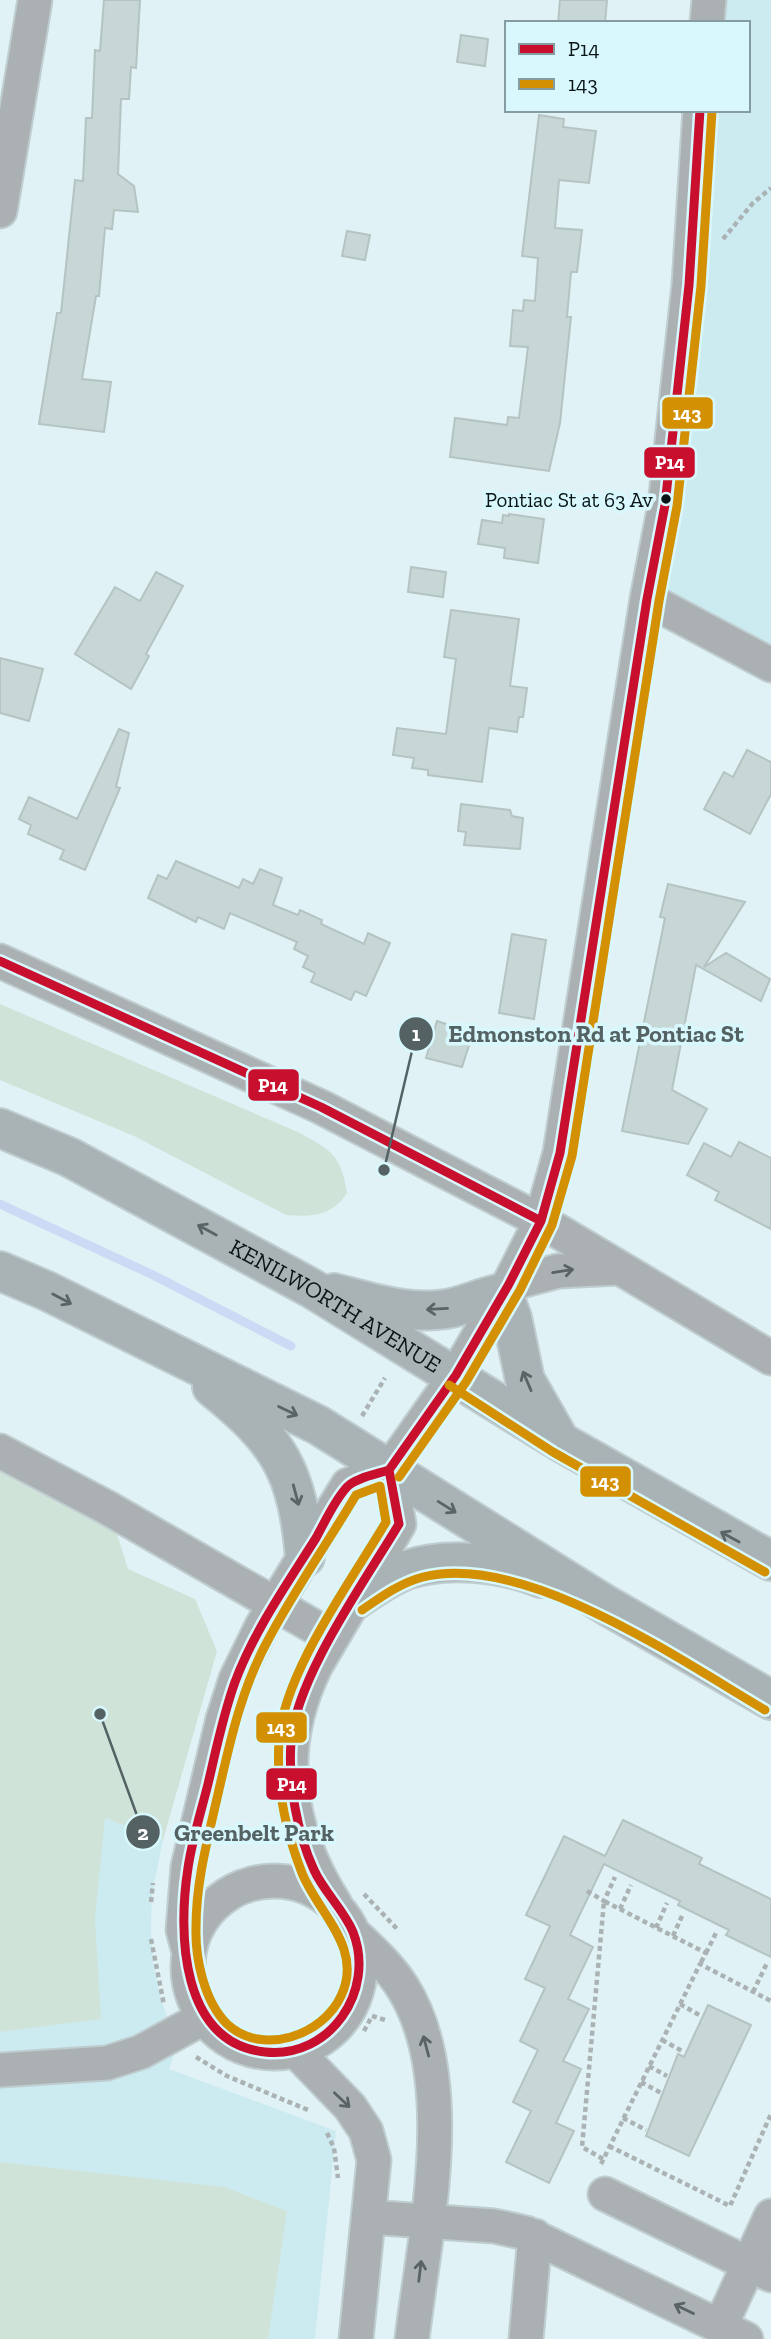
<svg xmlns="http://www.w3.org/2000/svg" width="771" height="2339" font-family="'Zilla Slab',serif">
<rect width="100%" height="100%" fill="#e0f2f5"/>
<path fill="#ccebf0" d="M709,0H771V665L647,599L700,110H748V23H707Z
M0,1777L163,1840L152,1894L151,1930L153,1963L160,1997L178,2044L169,2069L336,2131L315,2339H0Z"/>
<path fill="#d0e3d9" d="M0,1004L300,1133C332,1151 341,1155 347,1193C332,1216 312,1217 286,1215L134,1136L0,1080Z
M0,1465L99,1518L117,1534L128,1569L195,1599L217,1651L163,1840L105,1818L95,1918L101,2019L0,2032Z
M0,2162L224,2187L287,2211L268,2339H0Z"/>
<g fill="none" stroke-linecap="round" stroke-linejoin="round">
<path stroke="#ccdaf5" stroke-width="9" d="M0,1204L153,1275L291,1346"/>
</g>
<path fill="#c6d7d6" stroke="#b5c3c2" stroke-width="2" d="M104,0H140L136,68L131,67L129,99H121L118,174L134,186L138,212L114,210L112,229L105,228L99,296H96L82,379L111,382L104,432L39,424L57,313H61L75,180L83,181L86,118H92L95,50L100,51Z
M560,0H607L605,23H558Z
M461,35L488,39L485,66L457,62Z
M539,115L564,119L563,127L596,131L589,183L559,180L555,228L582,230L577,272H571L567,317H571L560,423L549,471L450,457L455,418L507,425L508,417L519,418L528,347L510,346L513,310L523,311L524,300L535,301L538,258L522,256Z
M347,231L370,235L365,260L342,256Z
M509,514L544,519L538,563L504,558L505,548L478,544L482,520L502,523L503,515L509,516Z
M411,567L446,572L443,597L408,592Z
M156,572L183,586L146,654L149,656L131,689L75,654L115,587L140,601Z
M451,610L519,619L510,686L527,688L523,717H519L517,732L489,728L482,782L428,775V770L412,768L414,758L393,755L397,728L446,734L456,659L444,657Z
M0,658L43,669L29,721L0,713Z
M119,729L129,733L116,787L120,788L85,870L60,859L64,850L28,834L31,825L19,819L29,797L77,819Z
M747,750L771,762V794L750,834L704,809L724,772L733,777Z
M461,804L510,810L512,816L523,818L520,849L464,845L466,832L458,831Z
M176,861L239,888L243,879L253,884L260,869L282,878L273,905L298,915L300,910L322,920L321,924L364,944L368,933L390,943L366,996L355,991L351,1000L311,982L315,973L303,967L308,956L294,949L297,942L230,913L224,929L198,917L196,922L148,898L158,875L167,879Z
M668,884L745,902L704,967L726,953L770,979L761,1001L696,965L672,1090L707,1109L688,1144L622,1131L665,918L660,917Z
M512,934L546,940L534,1019L499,1013Z
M437,1021L473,1033L462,1067L426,1058Z
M739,1142L771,1158V1229L715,1200L719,1192L687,1175L704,1143L731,1157Z
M623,1820L702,1858L699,1864L771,1899V1957L726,1935L729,1930L678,1905L680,1901L604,1864L570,1935L593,1947L568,1999L589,2009L563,2061L581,2069L556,2123L574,2131L549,2183L506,2162L531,2111L513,2102L538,2050L520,2041L545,1988L525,1979L550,1926L526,1915L564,1836L605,1856Z
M708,2005L751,2025L689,2156L646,2136L678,2054L684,2057Z"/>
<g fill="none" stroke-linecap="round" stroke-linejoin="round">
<defs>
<path id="minor" d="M707,23L709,0
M0,211L35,0
M647,599L771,665
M0,961L321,1107L541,1221L771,1358
M509,1284L558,1271L618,1268
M0,1451L106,1507L332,1637
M389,1470L456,1375L509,1284L541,1221L560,1153L647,599L665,505L689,285L700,110
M188 1967a86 86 0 1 1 172 0a86 86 0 1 1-172 0Z
M335,1904C286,1827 275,1748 316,1665L399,1524L389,1470
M353,1933C371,1950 390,1967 403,1988C461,2081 424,2236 412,2339
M189,1952L183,1930L188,1867L223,1719L236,1679L262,1626L348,1485L389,1470
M295,2050L350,2107L366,2131L374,2160L356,2339
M0,2070L107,2063L141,2052L205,2017
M605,2194L771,2275
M369,2217L494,2226L526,2233L746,2339
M720,2327L771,2216
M526,2339L535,2236"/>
<g id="major">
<path id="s1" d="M0,1128L69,1157L311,1288L559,1441L771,1561"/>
<path d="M0,1271L47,1291L318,1425L606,1605L771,1700"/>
<path d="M334,1293C369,1302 409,1315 446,1309C466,1306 483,1296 503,1293L512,1318L525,1380L557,1436"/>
<path d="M212,1387C280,1442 297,1470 305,1557"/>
<path d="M355,1600C371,1589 388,1577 406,1570C447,1556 501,1562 541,1578"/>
</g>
</defs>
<use href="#minor" stroke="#bfcdd0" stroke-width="37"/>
<use href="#major" stroke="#bfcdd0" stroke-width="42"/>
<path stroke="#aab2b4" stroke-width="4.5" stroke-dasharray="5 3.5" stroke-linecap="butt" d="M723,239L753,203L771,188
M362,1416L385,1378
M587,1891L604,1901L615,1877
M364,1894L399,1931
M151,1902L153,1883
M620,1909L631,1885
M656,1928L667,1903
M673,1936L682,1916
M151,1939L164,2005
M706,1953L716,1933
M753,1992L767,1963
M680,2004L701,2016
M364,2031L372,2016L385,2020
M662,2040L684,2052
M196,2057L227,2076L308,2110
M649,2066L667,2076
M641,2082L663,2094
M623,2118L646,2130
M327,2133L334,2148L338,2178
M609,2146L730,2206L771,2114
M603,2159L582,2147L604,1901L706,1953L700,1964
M601,2164L700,1964L771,2001"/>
<use href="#minor" stroke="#abb1b3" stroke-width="33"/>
<use href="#major" stroke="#a9b3b6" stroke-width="38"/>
<defs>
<path id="bus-1" d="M0,961L321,1107L541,1221
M389,1470L456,1375L509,1284L541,1221L560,1153L647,599L665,505L689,285L700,110
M389,1470L399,1524C365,1581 296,1677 291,1742C288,1783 297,1833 314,1870C324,1892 344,1910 353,1932C376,1991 330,2059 265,2052C180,2043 178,1932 188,1868C192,1840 201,1812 208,1784C216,1750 223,1715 235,1682C254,1631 287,1584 316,1538C325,1522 334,1501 347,1487C355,1478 377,1474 389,1470Z"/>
<path id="bus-2" d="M449,1385L553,1452L765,1572
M399,1477L466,1382L520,1290L552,1225L572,1156L659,601L677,506L701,286L712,111
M380,1486L386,1522C352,1580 283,1673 279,1741C276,1786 286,1832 302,1873C318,1913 364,1948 341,1996C323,2035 263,2057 227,2024C204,2001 195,1958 196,1927C196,1881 208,1838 218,1794C230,1742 241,1690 267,1642C293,1592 327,1544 356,1495Z
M362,1610C381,1597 400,1583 423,1577C525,1552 680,1660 765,1710"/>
</defs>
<use href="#bus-1" stroke="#d8f8fd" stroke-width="14"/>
<use href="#bus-2" stroke="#d8f8fd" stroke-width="14"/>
<use href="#bus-1" stroke="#c8102e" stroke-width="9"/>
<use href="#bus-2" stroke="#d39003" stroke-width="9"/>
</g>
<defs><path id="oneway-shaft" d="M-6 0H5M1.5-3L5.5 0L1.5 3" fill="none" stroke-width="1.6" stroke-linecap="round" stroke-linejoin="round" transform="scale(1.75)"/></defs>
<g stroke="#596466">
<use href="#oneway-shaft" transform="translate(207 1230) rotate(-151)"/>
<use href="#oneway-shaft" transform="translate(62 1299) rotate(28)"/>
<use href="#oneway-shaft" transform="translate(437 1309) rotate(177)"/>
<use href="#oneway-shaft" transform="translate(527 1381) rotate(-113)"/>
<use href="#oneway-shaft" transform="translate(288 1411) rotate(26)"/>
<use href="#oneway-shaft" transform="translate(296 1495) rotate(75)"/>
<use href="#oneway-shaft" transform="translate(447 1507) rotate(32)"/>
<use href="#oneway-shaft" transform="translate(730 1537) rotate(-151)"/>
</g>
<g stroke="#5a6364">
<use href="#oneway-shaft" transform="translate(563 1271) rotate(-9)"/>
<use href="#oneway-shaft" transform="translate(426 2046) rotate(-105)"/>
<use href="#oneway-shaft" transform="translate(342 2100) rotate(43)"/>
<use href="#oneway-shaft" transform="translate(420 2271) rotate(-83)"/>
<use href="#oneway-shaft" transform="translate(684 2309) rotate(-154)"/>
</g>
<circle fill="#091516" stroke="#d8f8fd" stroke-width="2.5" cx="666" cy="499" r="6"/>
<g text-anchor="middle" stroke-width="7" stroke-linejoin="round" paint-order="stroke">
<g font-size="21" fill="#091516" stroke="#d8f8fd" text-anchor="end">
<text x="653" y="507">Pontiac St at 63 Av</text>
</g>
<g font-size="23" fill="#091516" stroke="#d8f8fd">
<text dy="8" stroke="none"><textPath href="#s1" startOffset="380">KENILWORTH AVENUE</textPath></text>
</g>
</g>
<path fill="none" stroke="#546264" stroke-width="2.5" d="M384 1170L416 1034M100 1714L143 1832"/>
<g fill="#546264" stroke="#d8f8fd" stroke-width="2.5">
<circle cx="384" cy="1170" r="7"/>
<circle cx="100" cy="1714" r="7"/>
<circle cx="416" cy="1034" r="18"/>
<circle cx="143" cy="1832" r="18"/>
</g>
<g font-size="21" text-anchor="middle" font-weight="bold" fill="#fff">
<text x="416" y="1041">1</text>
<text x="143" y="1840">2</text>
</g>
<g font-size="24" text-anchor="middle" font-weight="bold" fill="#546264" stroke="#d8f8fd" stroke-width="7" stroke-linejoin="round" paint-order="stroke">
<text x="596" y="1042">Edmonston Rd at Pontiac St</text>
<text x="254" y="1841">Greenbelt Park</text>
</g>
<g stroke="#d8f8fd" stroke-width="2.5">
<rect x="661" y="396" width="53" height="34" rx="7" fill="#d39003"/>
<rect x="643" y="446" width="53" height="33" rx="7" fill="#c8102e"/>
<rect x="247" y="1068" width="53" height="34" rx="7" fill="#c8102e"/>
<rect x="579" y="1465" width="53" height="33" rx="7" fill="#d39003"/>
<rect x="255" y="1711" width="53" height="33" rx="7" fill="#d39003"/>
<rect x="265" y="1767" width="53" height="34" rx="7" fill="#c8102e"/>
</g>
<g font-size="19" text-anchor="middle" font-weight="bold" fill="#fff">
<text x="687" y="420">143</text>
<text x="670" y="469">P14</text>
<text x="273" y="1092">P14</text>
<text x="605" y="1488">143</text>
<text x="281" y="1734">143</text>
<text x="292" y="1791">P14</text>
</g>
<rect x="505" y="21" width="245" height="91" fill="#d8f8fd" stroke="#859da1" stroke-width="2"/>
<rect x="519" y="44" width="35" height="10" fill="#c8102e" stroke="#859da1" stroke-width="2"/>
<text x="568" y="56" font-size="21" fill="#091516">P14</text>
<rect x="519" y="79" width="35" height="10" fill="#d39003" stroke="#859da1" stroke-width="2"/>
<text x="568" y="91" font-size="21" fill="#091516">143</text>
</svg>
